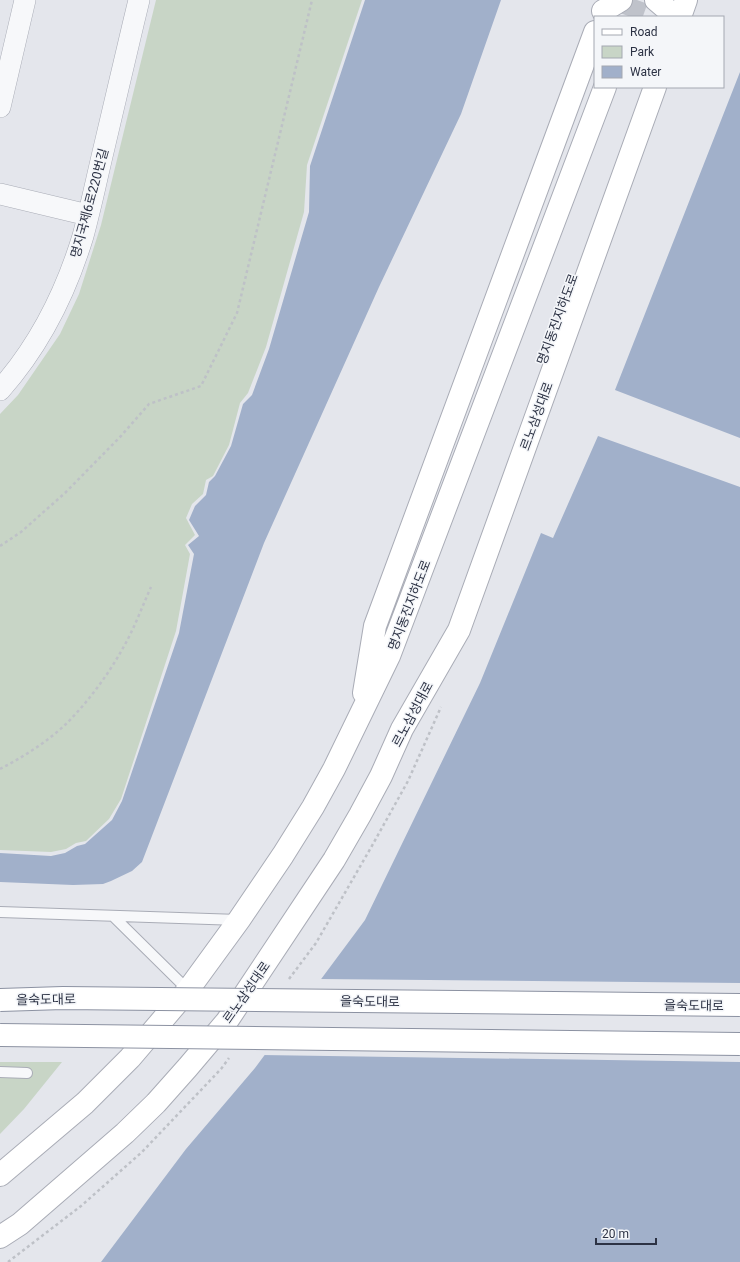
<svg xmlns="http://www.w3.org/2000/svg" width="740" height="1262" font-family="Roboto,'Noto Sans KR',sans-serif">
<rect width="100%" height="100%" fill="#e4e6ec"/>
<path fill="#c8d5c6" d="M156,0H362L307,165L304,212L266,347L248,393L240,403L229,445L213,476L206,480L203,494L192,504L186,518L195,535L185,545L190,554L176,631L121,799L109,819L86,841L76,843L66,849L51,852L0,850V414L18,395L60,334L79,294L101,225Z
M0,1062H62L24,1109L0,1134Z"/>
<path fill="#a1b0ca" d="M365,0H501L461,114L379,287L264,543L142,862L132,871L111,881L103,884L73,885L0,882V853L51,856L65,853L77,846L85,844L112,820L122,801L179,633L194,554L188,545L199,536L189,520L195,506L206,495L209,482L215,476L231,446L243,404L252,395L269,349L309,212L310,166Z
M740,72V438L615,390Z
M598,436L740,487V1262H101L186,1149L255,1068L365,920L480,683L541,533L553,538Z"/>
<path fill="#e4e6ec" d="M319,979L740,983V1062L262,1055Z"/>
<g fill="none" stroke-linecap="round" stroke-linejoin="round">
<path stroke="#bfc2ca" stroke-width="22" stroke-dasharray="22 11" stroke-linecap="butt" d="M631,17L637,0"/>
<defs>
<path id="lane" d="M0,912L239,920
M113,916L188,990
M0,1072L27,1073"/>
<path id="street" d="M0,107L25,0
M0,194L88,215
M0,390C39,346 66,292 83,236C91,207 97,177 104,148C116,98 127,49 139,0"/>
<path id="secondary" d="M656,0L670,12L671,17
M603,11L621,0
M680,17L686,0
M364,693L375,626L595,32
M0,1175L85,1103L130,1058L188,990L239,920L283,855L313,807L334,769L389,656L605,87
M0,1237L20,1224L125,1133L156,1103L188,1067L227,1021L334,860L360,815L381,776L402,729L459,630L655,87"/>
</defs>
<use href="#lane" stroke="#a9acb6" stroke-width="12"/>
<use href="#street" stroke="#a9acb6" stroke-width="22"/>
<use href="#secondary" stroke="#a9acb6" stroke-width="24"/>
<path stroke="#bec1c7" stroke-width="2.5" stroke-dasharray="3 3" stroke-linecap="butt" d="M0,546L21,532L65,493L121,436L149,404L201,386L237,313L312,0
M0,769C23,757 47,742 66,724C88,702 108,675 123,648C134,629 142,607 151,587
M289,979L316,943L373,844L408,781L441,707
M8,1262L81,1206L142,1152L221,1069L229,1058"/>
<use href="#lane" stroke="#f7f8fa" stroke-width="10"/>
<use href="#street" stroke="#f7f8fa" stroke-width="21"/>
<use href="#secondary" stroke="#fff" stroke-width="22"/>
<defs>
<path id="highway-bridge" d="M0,1000L63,998L740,1005
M0,1035L740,1044"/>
</defs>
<use href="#highway-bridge" stroke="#8c92a2" stroke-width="24" stroke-linecap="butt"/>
<use href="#highway-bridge" stroke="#fff" stroke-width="22"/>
</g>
<g text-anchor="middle" stroke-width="3" stroke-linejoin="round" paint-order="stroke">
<g font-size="13" fill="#2c3244" stroke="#f4f6f9">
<text transform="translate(89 203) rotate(-75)" y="5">명지국제6로220번길</text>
<text transform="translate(557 319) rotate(-70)" y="5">명지동진지하도로</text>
<text transform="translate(536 416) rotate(-70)" y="5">르노삼성대로</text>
<text transform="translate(409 605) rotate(-69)" y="5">명지동진지하도로</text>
<text transform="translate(412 714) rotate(-62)" y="5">르노삼성대로</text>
<text transform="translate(246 992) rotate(-55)" y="5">르노삼성대로</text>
<text transform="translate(46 999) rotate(-1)" y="5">을숙도대로</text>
<text transform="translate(370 1001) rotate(1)" y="5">을숙도대로</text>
<text transform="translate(694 1005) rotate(1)" y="5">을숙도대로</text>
</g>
</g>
<rect x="594" y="16" width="130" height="72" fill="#f4f6f9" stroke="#a4a8b1"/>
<rect x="602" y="29" width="20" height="6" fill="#ffffff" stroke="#a4a8b1"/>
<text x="630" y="36" font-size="12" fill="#2c3244">Road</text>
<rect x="602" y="46" width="20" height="12" fill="#c8d5c6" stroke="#a4a8b1"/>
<text x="630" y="56" font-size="12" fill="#2c3244">Park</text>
<rect x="602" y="66" width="20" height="12" fill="#a1b0ca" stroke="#a4a8b1"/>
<text x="630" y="76" font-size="12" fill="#2c3244">Water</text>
<path d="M596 1238v6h60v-6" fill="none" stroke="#2c3244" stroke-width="2"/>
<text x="602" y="1238" font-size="12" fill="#2c3244" stroke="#f4f6f9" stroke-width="3" paint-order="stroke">20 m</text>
</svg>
